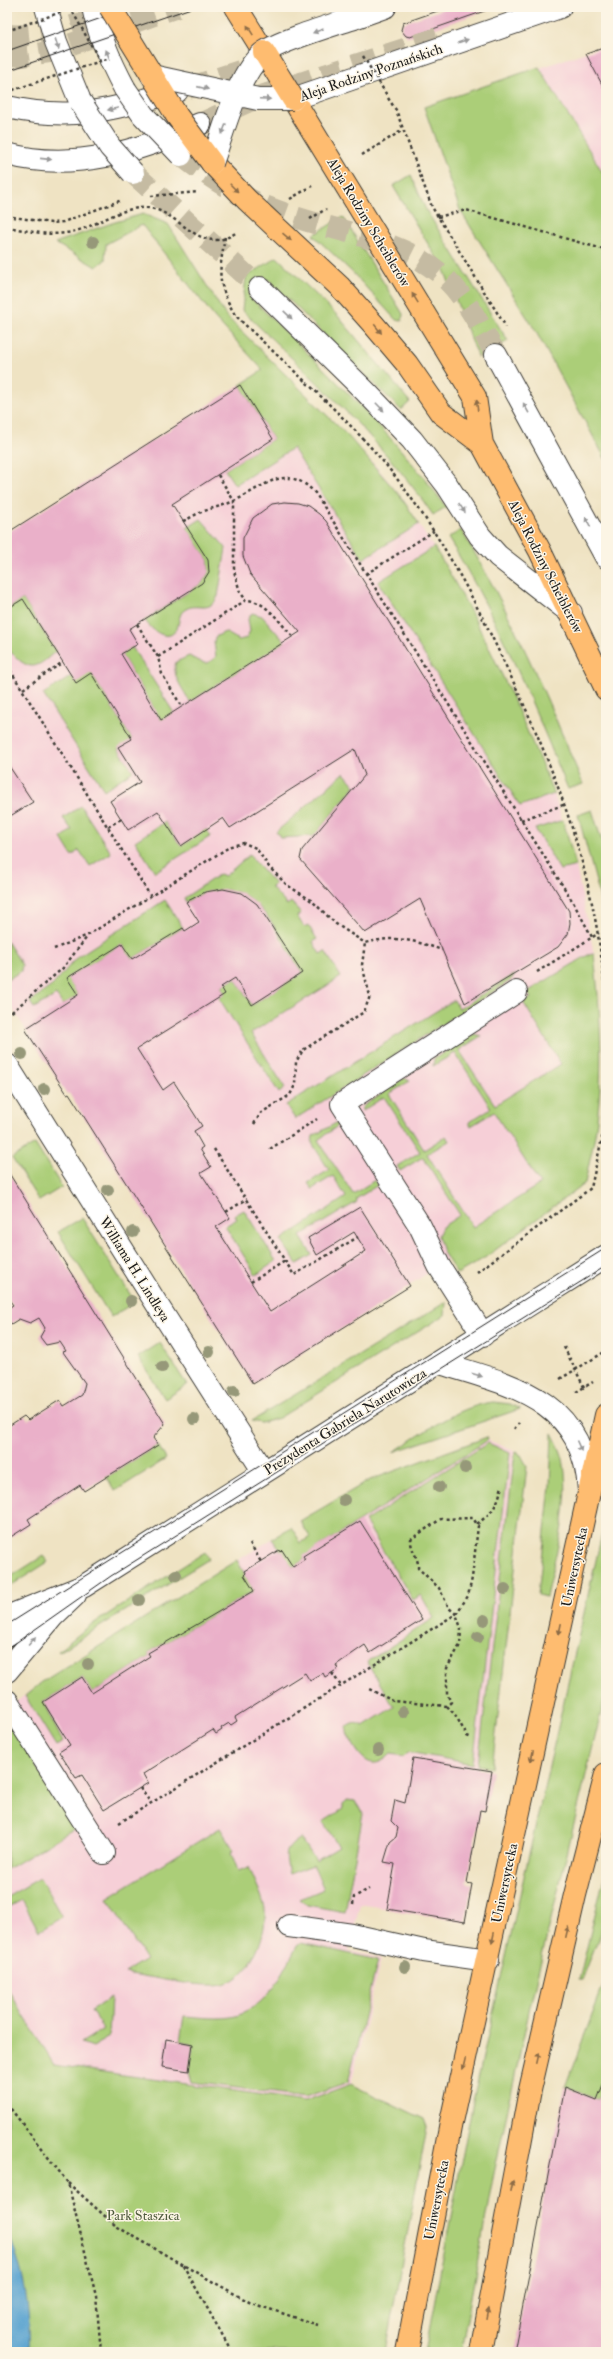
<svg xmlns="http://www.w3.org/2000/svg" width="613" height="2359" font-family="'IM FELL Double Pica',serif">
<rect width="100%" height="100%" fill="#fcf5e5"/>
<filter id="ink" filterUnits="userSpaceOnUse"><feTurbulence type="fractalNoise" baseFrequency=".025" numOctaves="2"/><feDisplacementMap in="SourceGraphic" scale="8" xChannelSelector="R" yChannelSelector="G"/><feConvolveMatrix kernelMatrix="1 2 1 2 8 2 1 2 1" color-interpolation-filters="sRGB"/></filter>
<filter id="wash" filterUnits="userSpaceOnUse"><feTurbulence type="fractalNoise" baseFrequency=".012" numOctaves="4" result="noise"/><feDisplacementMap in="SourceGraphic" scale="16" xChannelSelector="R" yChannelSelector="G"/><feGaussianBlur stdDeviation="0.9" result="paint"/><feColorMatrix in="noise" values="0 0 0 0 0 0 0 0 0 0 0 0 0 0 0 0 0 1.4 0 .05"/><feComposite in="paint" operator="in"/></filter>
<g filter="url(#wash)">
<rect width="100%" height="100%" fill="#efe3c3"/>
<path fill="#f6cfd7" d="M606,45V177L540,68Z
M273,364L375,465L401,497L445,565L505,683L554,794L576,866L594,954L588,955L527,992L563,1049L556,1173L439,1266L253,1384L69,1093L67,1094L7,1000V533Z
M487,1437L488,1440L514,1451L478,1765L480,1810L467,1883L472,1884L465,1922L360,1904L349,1951L381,1958L351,2084L305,2101L54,2065L7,1988V1869L74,1828L7,1720V1709L42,1682L291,1527L301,1543L310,1537L300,1521L370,1480Z"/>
<path fill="#abce78" stroke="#64754a" d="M539,67L606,178V460L535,330L460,210L424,107Z
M411,175L426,210L508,341L478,357L445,272L393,186Z
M143,214L168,224L226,316L348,436L401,497L419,524L363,559L293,448L235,485L225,470L273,439L240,385L263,370L215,318L142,225L106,244L105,260L96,267L55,243L112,223Z
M343,217L403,314L402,321L396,320L353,273L313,235Z
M277,257L337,315L410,402L401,410L268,279L251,298C319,365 390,429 446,507L433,515C380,437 308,375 242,310L246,277Z
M201,519L226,548L218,596C209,615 198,602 186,609C178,613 180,621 177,628C169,645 150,629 145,620L202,583L209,572L208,560L187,528Z
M461,530C510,610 547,697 583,784L568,789C533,704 497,616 448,538Z
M434,547C482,625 519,710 554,794L520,806L378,582Z
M23,599L56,651C47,658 37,671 25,664C18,661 14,653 7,650V609Z
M252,613L262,616L285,642L190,702C184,690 171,676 176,662L189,656L203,663H208L216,657L214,642L215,637L225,632L239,640L247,638L250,631L248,619Z
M132,647L174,713L161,720L121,654Z
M91,673L132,739L118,748L133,771L104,790L43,694L72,676Z
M344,773L355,786L314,836L281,838L276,832Z
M81,806L111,853L90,866L79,850L72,856L61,838L72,830L63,818Z
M592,810L606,854V929L598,889L578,815Z
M563,820L576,866L560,870L535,829Z
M165,822L181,846L206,829L211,836L155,872L135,841Z
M249,855L275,884L271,887L287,905L291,902L301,913L297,916L304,927L308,925L317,939L313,942L320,954L325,951L341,977L251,1033L285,1088L279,1093L219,998L225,994L221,987L235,978L252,1005L302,973C272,926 252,863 186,902L184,898L220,874L225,876Z
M165,900L183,928L132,959L122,944L68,978L78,995L63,1005L56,995L34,1008L30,1002L53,985L77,957Z
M7,941L22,965L21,971L7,980Z
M594,954C600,1009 604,1065 597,1120C595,1141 589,1162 585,1183L486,1257L457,1274L443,1252L438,1236L442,1227L460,1215L423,1157L400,1171L397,1166L420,1152L384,1097L362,1111V1107L404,1078L410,1081L389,1094L424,1150L446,1136L449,1141L427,1154L473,1227L540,1184L494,1112L471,1126L469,1122L491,1108L455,1053L433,1066L434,1059L474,1034L481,1036L459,1050L495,1105L561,1064L523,1002L531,998L527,992L588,955Z
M515,974L510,981L295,1119L286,1105L454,1000L459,1009Z
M336,1123L339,1125L318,1140L353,1194L375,1180L378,1185L356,1199L357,1202L300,1236L312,1255L297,1264L281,1240L346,1197L333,1176L312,1189L308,1183L329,1170L312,1143L313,1136Z
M35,1144L62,1187L39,1201L12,1158Z
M244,1210L276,1261L256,1275L225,1226L237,1219L235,1215Z
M82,1218L135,1302L111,1317L58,1232Z
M446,1302L445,1315L279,1418L261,1423L252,1421Z
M160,1343L187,1385L165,1399L138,1357Z
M493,1402L510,1404L520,1409L393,1452C424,1433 456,1407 493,1402Z
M552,1433C557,1443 563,1454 564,1465C571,1508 555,1555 546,1597L538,1595L550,1486Z
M487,1437L488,1440L304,1556L305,1559L293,1567L272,1539L291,1527L301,1543L310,1537L300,1521L370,1480Z
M488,1443L510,1453L473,1764L408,1752L404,1756L391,1754C374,1771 363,1762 353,1744C350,1738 346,1734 347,1727C352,1723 357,1722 363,1726L394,1707L367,1662L434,1618L421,1595L413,1600L365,1521Z
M158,1445L166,1459L115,1491L106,1477Z
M515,1452L521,1455L527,1466L492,1768L478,1765Z
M606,1516V1692L530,2006L492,2183L461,2352H425L473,2101Z
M205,1552L209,1559L59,1652L58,1651L88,1627Z
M43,1556L48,1562L7,1588V1579Z
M237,1560L254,1591L148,1653L150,1656L92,1693L82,1677L43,1702L63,1742L56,1746L25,1696L42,1682Z
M7,1720L75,1828L7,1869Z
M347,1800L355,1801L363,1814L345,1912L307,1905L300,1899L324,1889L313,1865L289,1874C285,1853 283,1850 301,1838L316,1861L339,1847L323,1822L343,1809V1805Z
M220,1828L234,1850L231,1852L238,1871L249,1867C254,1880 263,1896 265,1910C267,1939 248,1984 216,1985C189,1986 152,1977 125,1973L146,1960L107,1898Z
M606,1869V1919L582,1980H579Z
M40,1878L62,1917L39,1931L22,1900L7,1908V1897Z
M301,1943L378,1960L348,2082L305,2097L192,2082L189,2071L193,2044L180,2041L184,2016C200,2017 220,2020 236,2016C269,2005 283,1973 297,1946Z
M606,1978V2079L597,2100L565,2087Z
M7,1988L54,2065L305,2101L351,2084L424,2119L427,2127L423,2149L385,2352H7Z
M111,1997L109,2037L92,2047L81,2043L103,2029L91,2011Z"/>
<path fill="#58a3d0" stroke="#3a6076" d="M7,2230C24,2269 31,2310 29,2352H7Z"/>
<g id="blocks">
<path fill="#eab0c9" d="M449,7H496L410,37L406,36L401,30L403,23Z
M606,47V92L586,54Z
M240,385L273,439L172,504L208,560L209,572L202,583L129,629L138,644L121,654L161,720L300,632L250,574L243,556V538L253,518L272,504L285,502L298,503L308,506L319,514L326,521L569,911L570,923L568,934L558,947L465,1003L420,899L365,933L300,859L302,850L365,775L355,749L230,828L223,818L181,846L158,811L128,830L110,801L140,782L118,747L132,739L91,673L76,683L23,599L7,609V533Z
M7,763L33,802L7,818Z
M223,889L242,893L257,904L302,973L252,1005L235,978L221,987L225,994L137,1049L163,1090L174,1082L202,1126L194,1131L203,1147L200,1149L211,1167L201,1173L230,1218L216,1227L270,1312L366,1251L354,1232L317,1255L308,1238L360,1207L410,1286L253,1384L69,1093L67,1094L25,1029L78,995L67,978L122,944L132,959L183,928L185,931L199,922L186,902L205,892Z
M7,1170L165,1424L153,1438L158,1445L84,1491L80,1485L28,1519L31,1524L9,1538L7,1427L24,1416L28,1420L60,1400L64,1406L82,1395L85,1383L63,1352L66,1351L60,1342L46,1345L40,1337L45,1328L39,1318L30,1323L19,1319L11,1324L7,1317V1309L13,1305L7,1297Z
M360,1521L422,1620L370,1653L365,1645L336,1665L338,1669L325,1677L323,1673L310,1681L305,1673L235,1717L237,1721L231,1725L229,1723L221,1728L222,1730L216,1734L213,1730L143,1774L148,1783L104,1810L82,1775L76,1778L59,1752L70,1745L43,1702L82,1677L92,1693L150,1656L148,1653L254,1591L244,1575L246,1573L245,1571L279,1550L280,1552L282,1550L293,1567L305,1559L303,1556Z
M413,1758L492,1771L485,1811L480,1810L467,1883L472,1884L465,1922L387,1909L395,1864L384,1862L390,1842L396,1837L398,1828L391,1821L395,1800L405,1803Z
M166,2039L193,2044L189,2071L162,2067Z
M606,2077V2352H514L565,2087L597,2100Z"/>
</g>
</g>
<g filter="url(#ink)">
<use href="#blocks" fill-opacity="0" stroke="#3c3a35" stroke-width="1"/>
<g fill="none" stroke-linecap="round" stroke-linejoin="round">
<path stroke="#c5bba2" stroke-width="22" stroke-dasharray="22 11" stroke-linecap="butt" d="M7,35C43,38 78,24 113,13
M7,54L22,56L49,52L177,7
M188,88L246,69L262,61
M200,124L258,97L441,37
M181,155C212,180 245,200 283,213C337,233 400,237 444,277C467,298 481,328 496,355
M133,173L260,288"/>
<defs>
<path id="minor" d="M46,7L56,42L80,101
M93,7C99,37 111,63 125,89
M354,18L385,7
M293,99L560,7
M7,107C74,122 113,109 177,91
M7,154C72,172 141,151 200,124
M260,288L365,391L412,440L447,485L480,536L498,556L571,613
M496,355L606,557
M7,1065L158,1306L264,1472
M483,1335L439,1266L420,1226L342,1104L516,992
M440,1363C512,1385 584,1399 589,1491
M7,1617L84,1586L606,1256
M7,1635L41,1614
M7,1671L53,1616L75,1595
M7,1701L104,1853
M289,1926L352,1935L424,1951L488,1960"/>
<path id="major" d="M236,7L264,52
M293,99L475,397L482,444L540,551L606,689
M212,163L247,200L340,287L374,325L407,364L441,413L482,444
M407,2352L451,2122L606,1415
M481,2352L530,2090L575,1895L606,1774"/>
</defs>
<use href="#minor" stroke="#3c3a35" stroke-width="24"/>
<use href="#major" stroke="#3c3a35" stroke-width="24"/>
<path stroke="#3c3a35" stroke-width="2.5" stroke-dasharray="3 3" stroke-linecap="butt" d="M388,98L396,110L432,207L506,327
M362,155L403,130
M151,196L198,192
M290,199L312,186
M7,216L51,223L63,222L122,200
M438,217L466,210L606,250
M310,219L326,209
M7,227C25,230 46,236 65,233C95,230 118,205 149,208C181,212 200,258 237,232
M225,237C219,274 216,281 235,315C284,363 343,413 386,465C435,525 471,592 504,662C558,775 597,877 606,1003
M218,475L234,501V571L240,592L246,600
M183,521C189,519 194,515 199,513C211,508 223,506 234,501C264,487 286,461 316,494L573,902L592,937
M366,574L434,531
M137,624L158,657L162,674L182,707
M158,657L246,600C267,601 279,622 293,637
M7,665L151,897
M23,689L63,662
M521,820L566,804
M108,827L121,819
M54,949L88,935L231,846L244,843L256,848L269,867L287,885L312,901L336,924L365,943C395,935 413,940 442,950
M537,972L599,933
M7,1016L63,968L87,937
M254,1124L261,1113L290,1095L295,1085L296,1062L303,1050L364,1012L370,996L362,965L365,943
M214,1149L294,1275L358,1237
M270,1149L317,1119
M226,1212L247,1199
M477,1272L591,1188L604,1129L606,1104
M251,1282L285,1261
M564,1347L584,1387
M560,1379L606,1351
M576,1392L593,1382
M514,1429L519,1423
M477,1524C494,1511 497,1506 502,1486
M250,1543L261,1562
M332,1673L341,1686
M447,1706L456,1716L467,1736L472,1738
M140,1788L151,1803
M119,1823L456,1614L449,1608L439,1588L418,1568C419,1557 410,1550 411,1539L441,1519L473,1518L478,1526L472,1578L468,1596L456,1614L461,1628L460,1645L447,1668V1694L451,1702L447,1706L393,1701L369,1689
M353,1905L354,1897L369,1889
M7,2104L68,2183L96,2296L101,2352
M68,2183L116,2226L183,2265L251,2303L318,2325
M183,2265L232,2352"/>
<use href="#minor" stroke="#fff" stroke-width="22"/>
<use href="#major" stroke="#febc70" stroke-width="22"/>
<path stroke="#1c1c1c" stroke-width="1" d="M7,51L133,7
M7,71L194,7
M7,1625L606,1248
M7,1649L111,1576L606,1266"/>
<defs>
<path id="minor-bridge" d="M152,76L258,99H293
M125,89L143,115L181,155
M80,101L110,147L133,173
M212,163C224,131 237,75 263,53C279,41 333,25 354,18"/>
<path id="major-bridge" d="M110,7L177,116L212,163
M264,52L293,99"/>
</defs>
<use href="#minor-bridge" stroke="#3c3a35" stroke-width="24" stroke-linecap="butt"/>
<use href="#major-bridge" stroke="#3c3a35" stroke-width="24" stroke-linecap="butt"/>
<path stroke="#3c3a35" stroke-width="2.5" stroke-dasharray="3 3" stroke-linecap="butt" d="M70,7L100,61
M7,31L61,12L64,7
M363,56L388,97
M7,92L107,59"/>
<use href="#minor-bridge" stroke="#fff" stroke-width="22"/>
<use href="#major-bridge" stroke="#febc70" stroke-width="22"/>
</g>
<g fill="#969879">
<circle cx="93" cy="242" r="6"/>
<circle cx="22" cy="1054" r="6"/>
<circle cx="44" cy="1089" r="6"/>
<circle cx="108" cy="1190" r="6"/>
<circle cx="133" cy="1232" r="6"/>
<circle cx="131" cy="1301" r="6"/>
<circle cx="209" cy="1352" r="6"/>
<circle cx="162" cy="1367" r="6"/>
<circle cx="234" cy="1391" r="6"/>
<circle cx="194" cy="1419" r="6"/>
<circle cx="465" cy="1468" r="6"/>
<circle cx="439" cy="1487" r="6"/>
<circle cx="344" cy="1500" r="6"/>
<circle cx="176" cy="1575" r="6"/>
<circle cx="505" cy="1589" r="6"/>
<circle cx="139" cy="1600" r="6"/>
<circle cx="484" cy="1620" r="6"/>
<circle cx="478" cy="1637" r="6"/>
<circle cx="88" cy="1664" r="6"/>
<circle cx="403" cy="1712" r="6"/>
<circle cx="378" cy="1750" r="6"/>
<circle cx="405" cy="1967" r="6"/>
</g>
<defs><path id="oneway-solid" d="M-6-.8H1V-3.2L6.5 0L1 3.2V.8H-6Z"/></defs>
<g fill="#8d6c46">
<use href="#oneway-solid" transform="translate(250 30) rotate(-122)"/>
<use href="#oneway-solid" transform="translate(234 188) rotate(45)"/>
<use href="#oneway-solid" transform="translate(287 237) rotate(41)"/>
<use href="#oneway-solid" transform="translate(415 298) rotate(-122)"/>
<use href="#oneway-solid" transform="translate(378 329) rotate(51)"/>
<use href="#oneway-solid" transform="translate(477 405) rotate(-98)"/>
<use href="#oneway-solid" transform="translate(560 1629) rotate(102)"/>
<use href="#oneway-solid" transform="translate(532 1756) rotate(102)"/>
<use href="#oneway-solid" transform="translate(567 1932) rotate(-77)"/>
<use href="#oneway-solid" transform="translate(493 1938) rotate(102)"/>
<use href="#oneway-solid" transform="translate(538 2058) rotate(-77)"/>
<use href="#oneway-solid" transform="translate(464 2064) rotate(103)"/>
<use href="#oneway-solid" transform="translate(512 2186) rotate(-79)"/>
<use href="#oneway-solid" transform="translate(488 2314) rotate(-80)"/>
</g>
<g fill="#999">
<use href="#oneway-solid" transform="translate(318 31) rotate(160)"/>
<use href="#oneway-solid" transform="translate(463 41) rotate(-19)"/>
<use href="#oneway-solid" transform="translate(57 44) rotate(72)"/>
<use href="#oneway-solid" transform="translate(108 55) rotate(-112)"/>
<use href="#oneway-solid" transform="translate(203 88) rotate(13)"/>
<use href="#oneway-solid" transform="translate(265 99) rotate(3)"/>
<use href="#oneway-solid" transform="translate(113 109) rotate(168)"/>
<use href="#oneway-solid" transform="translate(224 129) rotate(111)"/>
<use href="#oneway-solid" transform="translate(46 159) rotate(6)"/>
<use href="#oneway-solid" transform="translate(288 315) rotate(44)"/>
<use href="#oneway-solid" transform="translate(380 407) rotate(46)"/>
<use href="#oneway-solid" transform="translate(526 408) rotate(-119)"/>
<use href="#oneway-solid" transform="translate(462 508) rotate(56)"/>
<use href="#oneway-solid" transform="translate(588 522) rotate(-117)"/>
<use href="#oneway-solid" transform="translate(477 1375) rotate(18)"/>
<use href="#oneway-solid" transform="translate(579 1446) rotate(66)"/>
<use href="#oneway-solid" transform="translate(32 1641) rotate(-50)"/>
</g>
</g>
<g text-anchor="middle" stroke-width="3" stroke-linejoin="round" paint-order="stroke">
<g font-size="14" fill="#1c1c1c" stroke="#fcf5e5">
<text transform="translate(371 72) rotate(-19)" y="5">Aleja Rodziny Poznańskich</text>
<text transform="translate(369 222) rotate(59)" y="5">Aleja Rodziny Scheiblerów</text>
<text transform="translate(546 566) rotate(63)" y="5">Aleja Rodziny Scheiblerów</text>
<text transform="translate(135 1269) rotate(58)" y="5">Williama H. Lindleya</text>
<text transform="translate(345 1421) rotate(-32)" y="5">Prezydenta Gabriela Narutowicza</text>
<text transform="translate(574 1567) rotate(-78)" y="5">Uniwersytecka</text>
<text transform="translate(504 1883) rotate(-78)" y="5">Uniwersytecka</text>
<text transform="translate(436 2200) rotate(-79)" y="5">Uniwersytecka</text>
</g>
<g font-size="14" fill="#4e5a3c" stroke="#fcf5e5">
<text x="143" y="2220">Park Staszica</text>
</g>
</g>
<rect width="613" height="2359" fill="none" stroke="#fcf5e5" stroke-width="24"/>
</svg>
